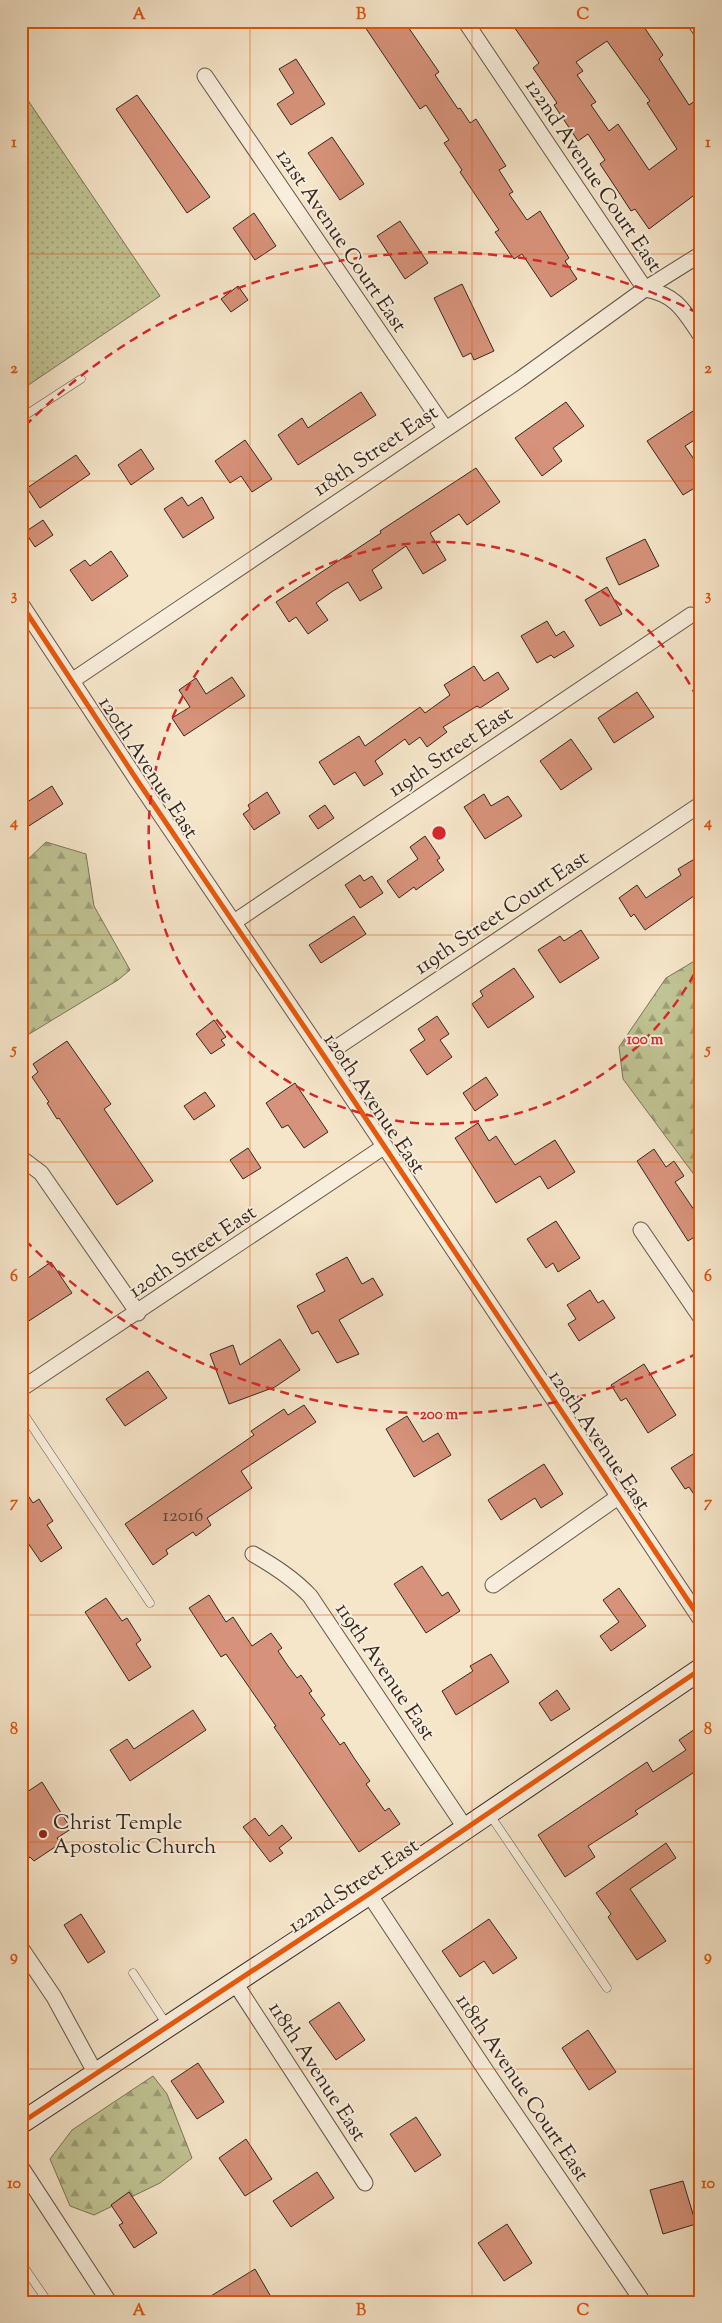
<svg xmlns="http://www.w3.org/2000/svg" width="722" height="2323" font-family="'Sorts Mill Goudy',serif">
<defs>
<pattern id="grass-dots" width="8" height="8" patternUnits="userSpaceOnUse" patternTransform="scale(1.25)"><rect width="8" height="8" fill="#c0c393"/><path d="M2 2h.1M6 6h.1" fill="none" stroke="#9d9e78" stroke-width="1.8" stroke-linecap="round"/></pattern>
<pattern id="forest-firs" width="22" height="20" patternUnits="userSpaceOnUse" patternTransform="scale(1.25)"><rect width="22" height="20" fill="#c0c393"/><path d="M5 1l3.5 6h-7zM16 11l3.5 6h-7z" fill="#9d9e78"/></pattern>
</defs>
<rect width="100%" height="100%" fill="#f5e5c9"/>
<filter id="stains"><feTurbulence type="fractalNoise" baseFrequency=".004" numOctaves="4"/><feColorMatrix values="0 0 0 0 .2 0 0 0 0 .09 0 0 0 0 .02 0 0 0 .5 -.17"/></filter>
<radialGradient id="worn" r=".72"><stop offset=".6" stop-color="#630" stop-opacity="0"/><stop offset="1" stop-color="#630" stop-opacity=".3"/></radialGradient>
<path fill="url(#grass-dots)" stroke="#7b755a" d="M21,90L160,296L21,390Z"/>
<path fill="url(#forest-firs)" stroke="#7b755a" d="M46,842L86,854L94,906L130,970L118,980L21,1039V866Z
M701,957V1184L623,1079L619,1047L666,978Z
M153,2076L167,2094L192,2158L160,2183L94,2215L70,2206L50,2159L72,2130Z"/>
<path fill="#d6927a" stroke="#362720" fill-rule="evenodd" d="M361,21H404L439,72L435,75L458,109L460,108L470,123L476,119L506,166L499,170L513,192L509,194L527,220L540,211L569,258L565,261L577,279L551,297L522,254L514,259L495,232L499,230L460,172L462,170L444,143L449,140L426,105L420,109Z
M510,21H640L663,55L659,59L689,105L695,101L701,109V190L649,229L635,209L631,211L618,191L600,164L605,160L588,134L578,141L554,105L557,103L533,68L539,63ZM607,41L650,101L647,103L677,149L649,170L618,124L609,131L591,105L596,102L577,75L583,71L576,62Z
M296,59L325,104L291,125L277,104L294,93L279,69Z
M137,95L210,197L187,213L116,109Z
M332,137L364,184L340,200L308,153Z
M254,213L276,246L255,260L233,228Z
M400,221L428,263L405,279L377,236Z
M462,284L494,351L474,360L471,353L463,357L434,298Z
M238,286L248,300L231,312L221,299Z
M361,392L376,415L298,465L278,435L302,418L308,428Z
M566,402L584,426L553,448L562,461L542,476L515,438Z
M693,411L701,422V436L685,446L701,470V484L683,495L647,441Z
M245,440L272,479L252,492L241,476L230,483L215,461Z
M141,449L154,469L131,485L118,465Z
M76,455L90,474L40,508L27,488Z
M476,468L500,502L467,525L459,514L430,533L446,560L423,574L406,546L372,570L382,588L360,601L348,582L333,591L316,603L328,620L308,634L296,617L289,622L276,602L381,533L380,531Z
M182,497L188,506L202,497L214,518L183,538L164,509Z
M43,520L53,535L35,547L25,532Z
M645,539L659,566L619,585L606,558Z
M111,551L128,576L92,601L70,570L85,560L90,566Z
M607,587L622,614L600,626L585,600Z
M547,621L556,636L564,631L574,646L554,658L551,655L537,663L521,636Z
M474,666L484,681L498,672L509,689L480,708L477,706L443,727L447,732L427,747L420,737L409,745L405,739L375,761L383,774L364,786L355,772L334,785L319,762L359,736L365,746L420,707L425,713L450,695L444,685Z
M232,677L245,696L184,736L172,718L190,707L179,690L196,678L206,694Z
M637,692L654,717L614,743L598,718Z
M571,739L592,769L561,790L540,761Z
M52,786L63,804L21,831V806Z
M267,792L280,813L254,830L243,814L250,809L248,805Z
M484,794L491,806L508,796L522,816L485,839L464,807Z
M325,805L334,818L318,829L309,816Z
M425,836L440,858L437,860L444,870L416,890L414,887L399,898L387,881L418,859L410,847Z
M701,855V891L645,930L634,914L631,917L619,898L637,885L646,898L681,875L678,869Z
M360,875L364,881L372,876L383,893L360,908L345,885Z
M354,916L366,934L321,963L309,945Z
M581,930L599,958L560,983L538,950L560,936L564,941Z
M514,968L534,997L488,1028L472,1004L483,996L480,991Z
M437,1016L449,1034L440,1040L452,1057L427,1075L410,1050L425,1040L418,1029Z
M214,1020L226,1037L221,1040L225,1045L211,1054L196,1034Z
M67,1041L111,1104L104,1109L153,1181L117,1205L59,1118L57,1119L47,1103L49,1102L32,1077L38,1072L33,1064Z
M486,1077L498,1095L475,1111L463,1093Z
M295,1083L328,1132L304,1148L288,1125L282,1128L266,1103Z
M205,1092L215,1106L194,1120L184,1106Z
M478,1123L489,1141L496,1136L515,1165L555,1140L575,1172L548,1189L540,1176L496,1203L455,1138Z
M248,1148L261,1168L243,1179L230,1160Z
M654,1149L666,1167L674,1161L684,1176L675,1182L701,1220V1233L688,1241L637,1161Z
M556,1221L580,1258L558,1272L553,1263L546,1268L527,1239Z
M347,1257L362,1284L373,1278L383,1295L339,1320L359,1354L337,1363L318,1331L312,1334L297,1306L325,1291L316,1274Z
M51,1262L72,1293L21,1326V1283Z
M590,1290L598,1303L603,1300L615,1318L579,1341L568,1324L576,1319L567,1305Z
M280,1339L300,1370L275,1387L229,1404L210,1354L233,1345L240,1365Z
M644,1364L676,1415L648,1433L626,1398L621,1401L611,1385Z
M148,1371L167,1398L125,1426L106,1399Z
M304,1405L316,1422L241,1471L252,1488L207,1518L211,1525L196,1536L193,1532L166,1550L168,1554L153,1565L125,1524L254,1435L251,1431L284,1409L288,1415Z
M407,1416L423,1442L438,1433L451,1455L414,1477L386,1429Z
M701,1449V1505L689,1487L685,1489L671,1468Z
M544,1464L563,1494L541,1508L535,1498L501,1520L488,1500Z
M21,1485L33,1503L39,1499L53,1521L47,1525L62,1548L41,1562L21,1533Z
M422,1566L442,1596L448,1592L460,1611L426,1633L394,1584Z
M619,1588L646,1626L611,1651L600,1636L619,1622L603,1600Z
M209,1595L226,1622L233,1617L252,1646L271,1633L282,1648L278,1651L288,1666L297,1678L301,1675L312,1691L309,1693L325,1715L321,1718L340,1745L344,1742L354,1758L370,1781L366,1784L385,1811L389,1808L400,1824L359,1852L274,1727L276,1726L226,1654L221,1657L189,1608Z
M106,1598L122,1621L127,1618L141,1640L136,1644L151,1667L129,1681L85,1612Z
M491,1654L509,1682L456,1715L442,1691L473,1671L470,1666Z
M557,1690L570,1709L551,1721L539,1703Z
M193,1710L206,1730L130,1781L110,1750L127,1739L134,1749Z
M701,1725V1772L699,1769L635,1811L638,1814L588,1846L595,1857L565,1877L538,1835L647,1762L653,1772L686,1750L679,1740Z
M42,1782L71,1829L57,1838L61,1843L34,1861L30,1857L21,1863V1796Z
M255,1818L269,1836L282,1825L292,1838L279,1848L283,1853L270,1862L243,1827Z
M666,1843L676,1858L630,1889L666,1941L637,1960L608,1917L611,1914L596,1893Z
M81,1914L105,1952L88,1963L64,1925Z
M489,1919L517,1958L493,1974L484,1961L460,1977L442,1951Z
M339,2002L365,2040L336,2060L309,2022Z
M588,2030L616,2072L589,2090L562,2048Z
M198,2063L224,2102L197,2119L171,2081Z
M416,2117L441,2155L415,2172L390,2134Z
M246,2139L272,2179L245,2196L219,2158Z
M317,2172L334,2198L291,2227L273,2201Z
M683,2181L696,2224L663,2234L650,2190Z
M129,2192L157,2233L134,2248L119,2225L123,2223L111,2205Z
M507,2224L532,2263L504,2281L478,2243Z
M255,2269L274,2302H201Z"/>
<g fill="none" stroke-linecap="round" stroke-linejoin="round">
<defs>
<path id="lane" d="M21,418L81,379
M21,1410L150,1603
M490,1815L607,1988
M133,1973L167,2025
M21,2263L48,2302"/>
<path id="street" d="M465,21L645,289C677,295 684,311 701,336
M694,21L701,31
M205,76L445,428
M21,604L137,780L324,1056L701,1620
M73,680L519,380L645,289L701,254
M234,922L691,615
M324,1056L701,804
M21,1158L41,1173L138,1313
M641,1230L701,1318
M21,1389L385,1146
M253,1554C274,1566 293,1578 310,1596L466,1829
M493,1585L618,1497
M369,1894L488,2074L643,2302
M21,1948L54,1997L96,2074
M235,1983L365,2183
M21,2167L109,2302"/>
<path id="secondary" d="M21,2123L369,1894L701,1669"/>
</defs>
<use href="#lane" stroke="#66564a" stroke-width="9"/>
<use href="#street" stroke="#66564a" stroke-width="17"/>
<use href="#secondary" stroke="#362720" stroke-width="23"/>
<use href="#lane" stroke="#f8eedc" stroke-width="8"/>
<use href="#street" stroke="#f8eedc" stroke-width="15"/>
<use href="#secondary" stroke="#f8eedc" stroke-width="21"/>
<defs>
<path id="cycleway" d="M21,604L137,780L324,1056L701,1620
M21,2123L369,1894L701,1669"/>
</defs>
<use href="#cycleway" stroke="#f8eedc" stroke-width="8"/>
<use href="#cycleway" stroke="#e8590c" stroke-width="5"/>
</g>
<path fill="none" stroke="#df560d" stroke-width="1" stroke-opacity="0.55" d="M250,21V2302M472,21V2302M21,254H701M21,481H701M21,708H701M21,935H701M21,1162H701M21,1388H701M21,1615H701M21,1842H701M21,2069H701"/>
<g fill="none" stroke="#d62828" stroke-width="2.5" stroke-dasharray="9 6">
<path d="M701 961A291 291 0 1 1 701 705"/>
<path d="M698 1353A581 581 0 0 1 25 1240M25 426A581 581 0 0 1 698 313"/>
</g>
<circle fill="#8f2418" stroke="#f8eedc" stroke-width="2" cx="43" cy="1834" r="5"/>
<g text-anchor="middle" stroke-width="4" stroke-linejoin="round" paint-order="stroke">
<g font-size="19" fill="#5e4236">
<text x="183" y="1521">12016</text>
</g>
<g font-size="21" fill="#362720" stroke="#f8eedc">
<text transform="translate(594 175) rotate(56)" y="7">122nd Avenue Court East</text>
<text transform="translate(342 240) rotate(56)" y="7">121st Avenue Court East</text>
<text transform="translate(375 450) rotate(-34)" y="7">118th Street East</text>
<text transform="translate(450 751) rotate(-34)" y="7">119th Street East</text>
<text transform="translate(149 767) rotate(57)" y="7">120th Avenue East</text>
<text transform="translate(501 912) rotate(-34)" y="7">119th Street Court East</text>
<text transform="translate(375 1103) rotate(56)" y="7">120th Avenue East</text>
<text transform="translate(192 1251) rotate(-34)" y="7">120th Street East</text>
<text transform="translate(600 1440) rotate(56)" y="7">120th Avenue East</text>
<text transform="translate(386 1671) rotate(56)" y="7">119th Avenue East</text>
<text transform="translate(353 1885) rotate(-34)" y="7">122nd Street East</text>
<text transform="translate(318 2071) rotate(57)" y="7">118th Avenue East</text>
<text transform="translate(523 2087) rotate(56)" y="7">118th Avenue Court East</text>
</g>
<g font-size="21" fill="#362720" stroke="#f8eedc" text-anchor="start">
<text x="53" y="1829">Christ Temple<tspan x="53" dy="24">Apostolic Church</tspan></text>
</g>
</g>
<circle cx="439" cy="833" r="8" fill="#d62828" stroke="#f8eedc" stroke-width="2.5"/>
<g font-size="15" text-anchor="middle" font-weight="bold" fill="#d62828" stroke="#f8eedc" stroke-width="4" stroke-linejoin="round" paint-order="stroke">
<text x="645" y="1044">100 m</text>
<text x="439" y="1419">200 m</text>
</g>
<rect width="722" height="2323" fill="none" stroke="#f5e5c9" stroke-width="55"/>
<rect x="28" y="28" width="666" height="2268" fill="none" stroke="#df560d" stroke-width="2"/>
<g font-size="16" text-anchor="middle" font-weight="bold" fill="#df560d">
<text x="139" y="19">A</text>
<text x="361" y="19">B</text>
<text x="583" y="19">C</text>
<text x="14" y="147">1</text>
<text x="708" y="147">1</text>
<text x="14" y="373">2</text>
<text x="708" y="373">2</text>
<text x="14" y="600">3</text>
<text x="708" y="600">3</text>
<text x="14" y="827">4</text>
<text x="708" y="827">4</text>
<text x="14" y="1054">5</text>
<text x="708" y="1054">5</text>
<text x="14" y="1281">6</text>
<text x="708" y="1281">6</text>
<text x="14" y="1507">7</text>
<text x="708" y="1507">7</text>
<text x="14" y="1734">8</text>
<text x="708" y="1734">8</text>
<text x="14" y="1961">9</text>
<text x="708" y="1961">9</text>
<text x="14" y="2188">10</text>
<text x="708" y="2188">10</text>
<text x="139" y="2315">A</text>
<text x="361" y="2315">B</text>
<text x="583" y="2315">C</text>
</g>
<rect width="100%" height="100%" filter="url(#stains)"/>
<rect width="100%" height="100%" fill="url(#worn)"/>
</svg>
